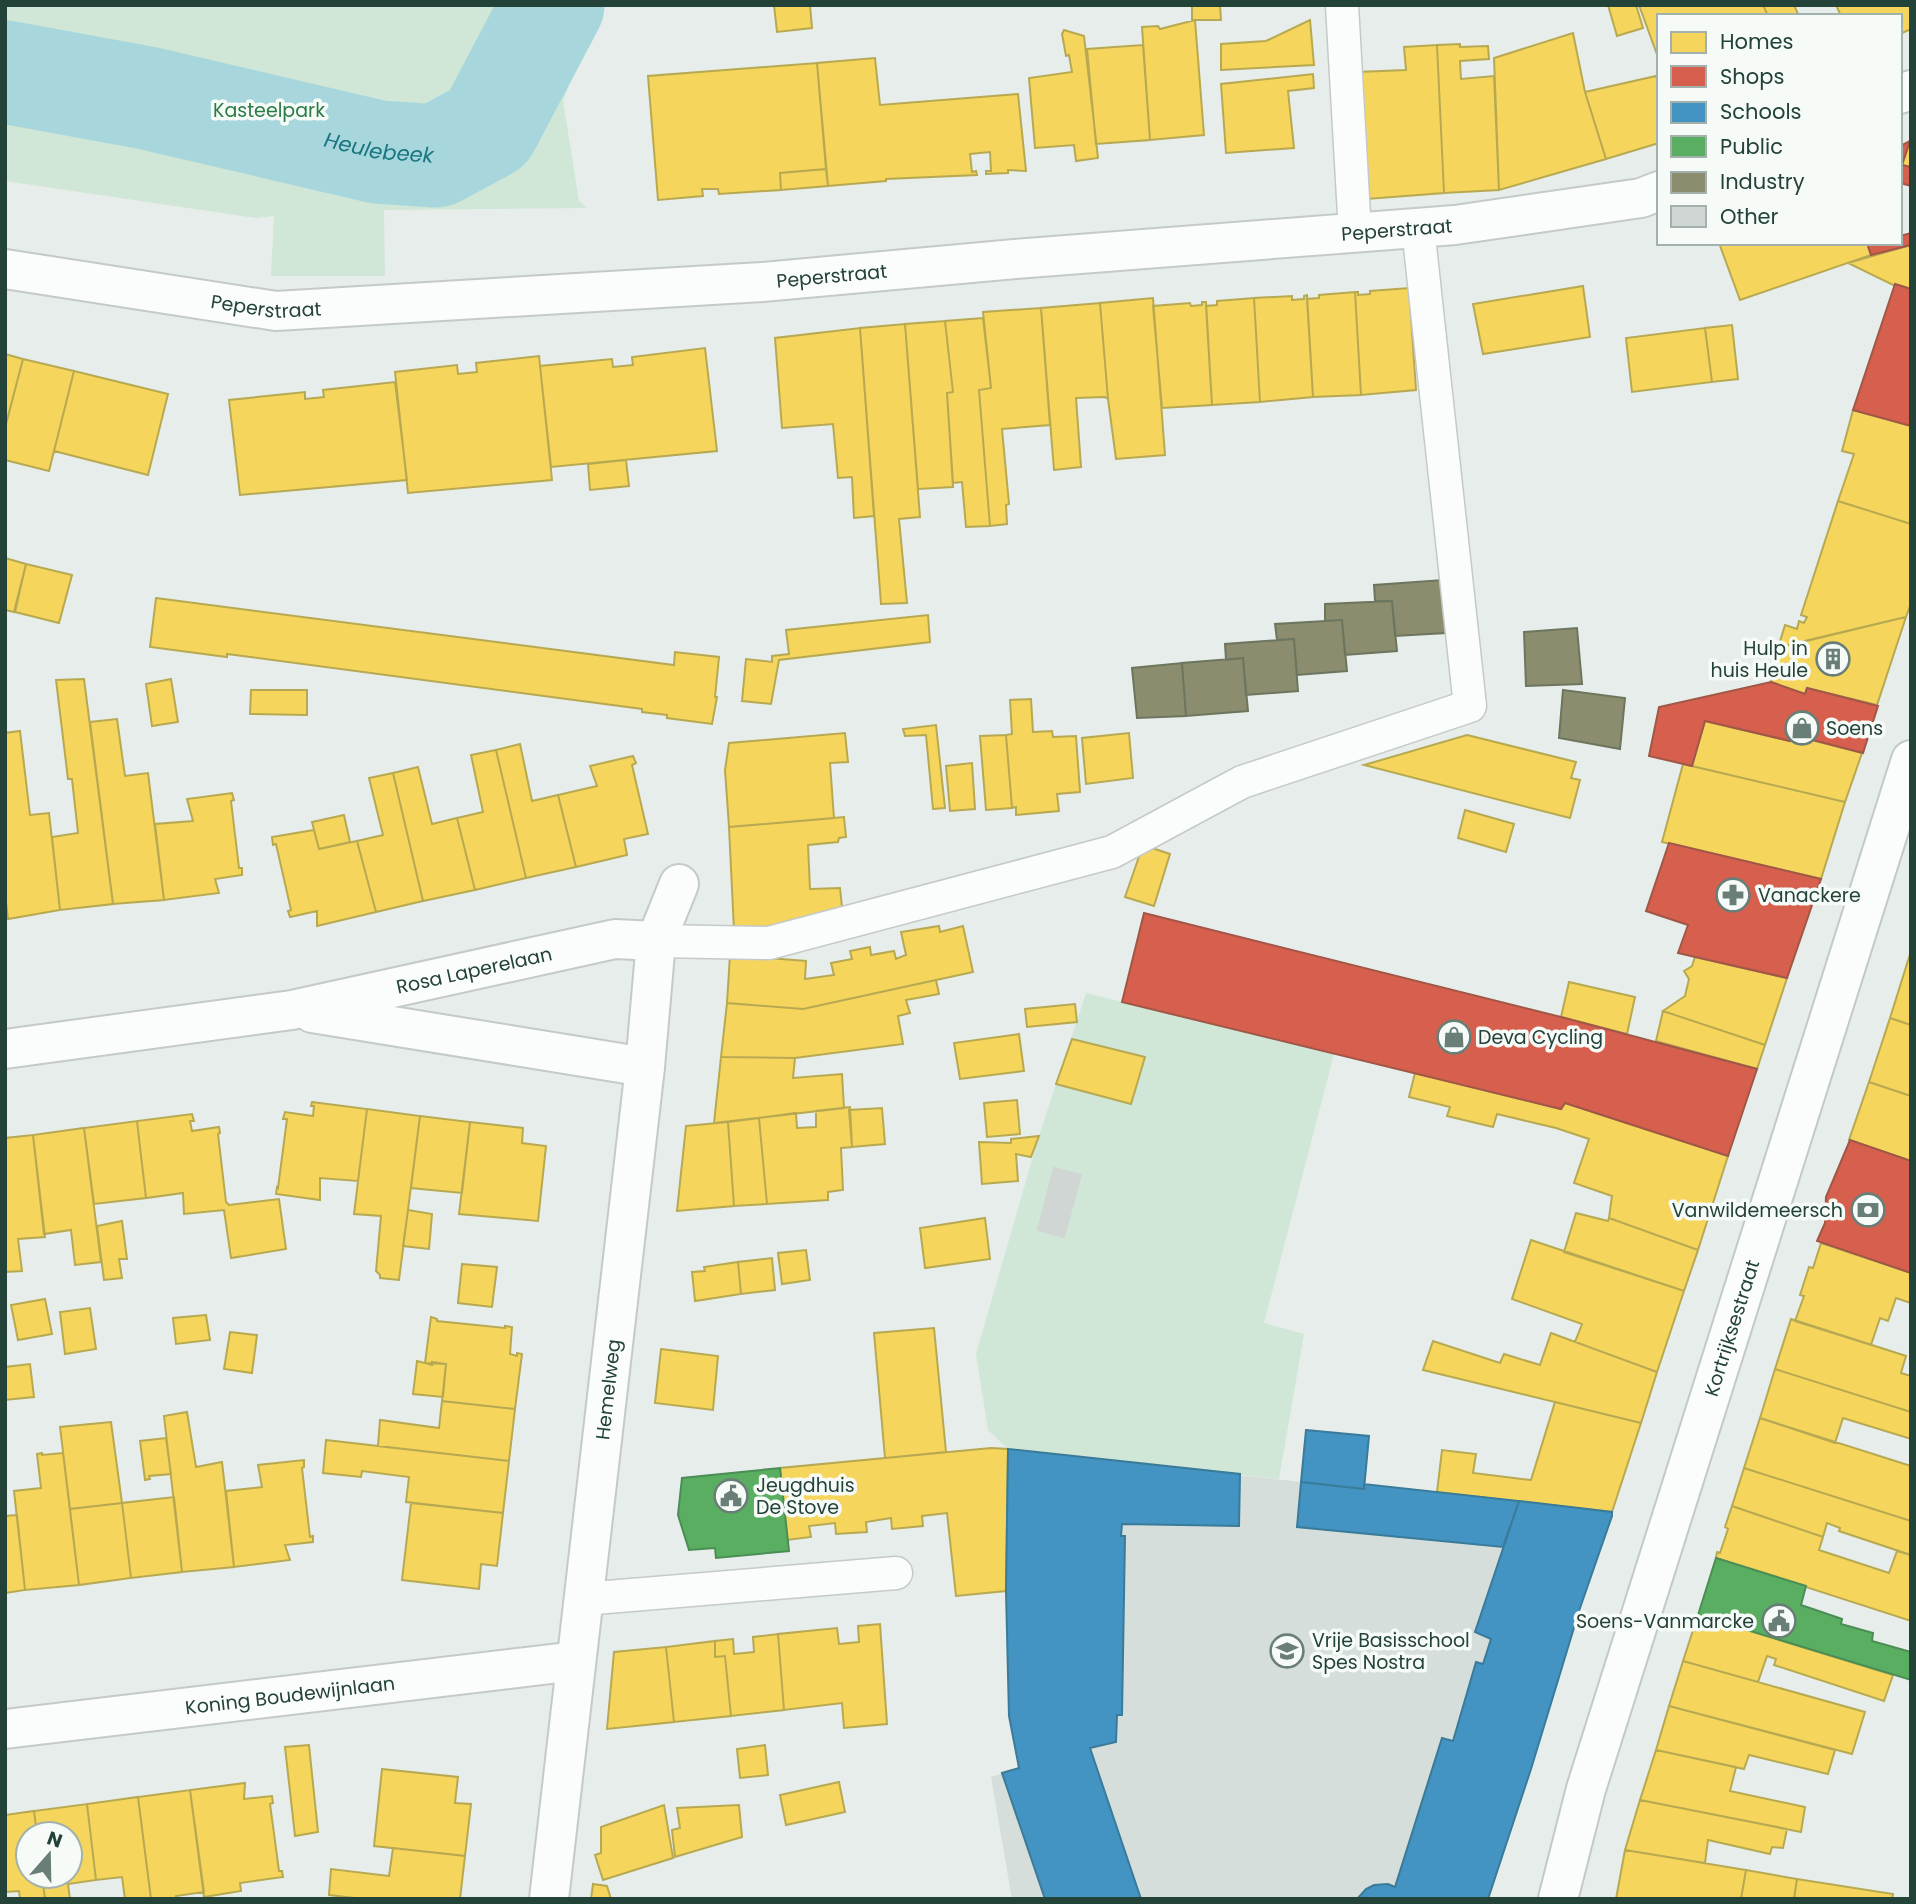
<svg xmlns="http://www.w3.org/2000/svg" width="1916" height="1904" font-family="Poppins,sans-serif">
<rect width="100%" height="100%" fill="#e7edea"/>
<path fill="#d5deda" d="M1008,1449L1364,1489V1484L1612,1512L1488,1899H1012L991,1777L1019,1768L1009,1716L1006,1591Z"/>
<path fill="#d0e6d6" d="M5,5H605L588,36L563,101L579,201L587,208L384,210L385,276H271L274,216L256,218L5,181Z
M1086,993L1334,1054L1264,1323L1304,1334L1279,1479L1008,1449L988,1430L976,1354L1039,1136Z"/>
<path fill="#f6d55c" stroke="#b7a951" stroke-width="2" d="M774,5H810L812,28L777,32Z
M1192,5H1220L1221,20H1192Z
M1608,5H1636L1643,28L1617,36Z
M1639,5H1763L1768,16H1659V60Z
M1763,5H1794L1799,16H1768Z
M1836,5H1911V29L1900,34V16H1841Z
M1195,20L1204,135L1150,140L1142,27L1158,26L1160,29Z
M1310,20L1314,65L1221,70V44L1266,41Z
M1064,30L1084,36L1098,158L1076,161L1074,145L1035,148L1029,78L1072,72L1069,55L1066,56L1062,34Z
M1573,33L1585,92L1606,159L1499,190L1494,58Z
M1460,44V47L1488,46L1489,59L1460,61L1461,79L1494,76L1499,190L1444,193L1437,45Z
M1143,45L1150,140L1096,144L1087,49Z
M1437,45L1444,193L1367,199L1357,72L1406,70L1404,47Z
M875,58L880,105L1018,94L1026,171L1008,170V173L986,174V171H991L990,152L970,154L972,172L976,171L977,175L886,179V181L828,186L817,63Z
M817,63L826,169L780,173L781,190L719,194L718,189H702L703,196L658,200L648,76Z
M1313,74L1314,88L1288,91L1294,148L1226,153L1221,84Z
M1656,76L1659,84V143L1606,159L1585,92Z
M1910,141L1911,142V167L1902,165Z
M826,169L828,186L781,190L780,173Z
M1719,243H1867L1871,255L1740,300Z
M1911,245V289L1895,284V286L1848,263Z
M1583,286L1590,337L1483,354L1473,304Z
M1409,288L1416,390L1361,395L1355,292H1358V295L1370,294V291Z
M1355,292L1361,395L1313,397L1307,299L1319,298V295Z
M1307,295L1313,397L1260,402L1254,298L1292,296V300L1304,299V296Z
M1153,298L1165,455L1116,459L1108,399L1100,303Z
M1254,298L1260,402L1212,405L1206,306L1217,305V301Z
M1202,302H1206L1212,405L1162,408L1153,306L1190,303L1191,306L1202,305Z
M1100,303L1108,399L1105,397L1076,398L1081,467L1054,470L1041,308Z
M1041,308L1050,425L1002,429L1009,504L1006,505L1007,524L990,526L979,390L991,388L983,312Z
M983,318L991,388L979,390L990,526L966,527L962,482L953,483L947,393L953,392L945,321Z
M945,321L953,392L947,393L953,487L918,489L905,324Z
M905,324L920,517L899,519L907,603L881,604L860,328Z
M1732,325L1738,379L1712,382L1705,328Z
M860,328L874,516L854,518L852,477L838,478L833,424L782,428L775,338Z
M1705,328L1712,382L1632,392L1626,338Z
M705,348L717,451L551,467L540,366L612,359L613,367L633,365L632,357Z
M5,354L23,359L5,428Z
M539,356L552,480L408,493L395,372L457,365L458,374L477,372L476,363Z
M23,359L74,371L49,471L5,460V428Z
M74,371L168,394L148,475L54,451Z
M395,382L407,480L240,495L229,400L305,392V399L324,397L323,390Z
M1853,410L1911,426V524L1838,501L1854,454L1842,451Z
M626,460L629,486L590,490L588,464Z
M1838,501L1911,524V603L1906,617L1778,648L1785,625L1797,629L1799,621L1804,623L1807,617L1801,615Z
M5,558L26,564L14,612L5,610Z
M26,564L72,575L59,623L15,612Z
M156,598L674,665L675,652L719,657L715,697H717L712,724L667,718V715L642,712V709L227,654V657L150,647Z
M928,615L930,642L779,660L771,704L742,701L746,659L772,662V656L789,654L786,630Z
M1906,617L1877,705L1807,688L1805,694L1771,682L1775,668L1771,649Z
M84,679L113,904L60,910L52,837L78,833L72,779H68L56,680Z
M171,679L178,722L152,726L146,684Z
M251,690H307V715L250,714Z
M1031,699L1033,732L1052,731L1053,737L1076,736L1080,792L1057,794L1059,811L1016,815V807L1012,808L1006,735L1012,734L1010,700Z
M117,719L125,776L148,773L164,900L113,904L90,722Z
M1705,721L1790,741L1793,735L1862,753L1845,802L1692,766Z
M936,725L945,808L933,809L926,735L905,736L903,729Z
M20,731L30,815L49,813L60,910L8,919L5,894V733Z
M845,733L848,762L830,763L834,818L729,827L725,770L729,743Z
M1129,733L1133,778L1086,784L1082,738Z
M1006,735L1012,808L986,810L980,736Z
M1467,735L1576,762L1571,778L1580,780L1570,818L1364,765Z
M520,744L532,801L558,795L576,867L526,878L496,750Z
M496,750L526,878L475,890L457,818L483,812L471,755Z
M633,756L636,763L632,765L648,834L624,839L627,855L576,867L558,795L597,786L590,766Z
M972,763L975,809L950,811L946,766Z
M1683,764L1845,802L1821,879L1662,842Z
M418,767L432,824L457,818L475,890L423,901L393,773Z
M393,773L423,901L376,912L357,841L383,835L369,778Z
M232,793L234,800L231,801L239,868H242V875L215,879L219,893L164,900L155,824L193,821L187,799Z
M1465,810L1514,824L1506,852L1458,838Z
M344,815L350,842L319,849L312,822Z
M844,817L846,837L839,838L838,842L808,845L810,889L840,888L842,907L765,929L734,930L729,827Z
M314,830L319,849L357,841L376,912L317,926V911L290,917L288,911L291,910L276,844L273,845L272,837Z
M1143,845L1170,854L1154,906L1125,897Z
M939,926L940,932L963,926L973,972L803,1009L727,1003L730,955L806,961L805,979L834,975L831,963L852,959L850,951L870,947L871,955L894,951L896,959L906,955L901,932Z
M1911,951V1025L1890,1018Z
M1695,957L1787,978L1765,1045L1663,1011L1685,996L1689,979L1684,971L1692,966Z
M936,980L939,994L906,1000L910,1013L898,1016L903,1044L795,1058L721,1057L727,1003L803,1009Z
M1569,982L1635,997L1627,1034L1561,1017Z
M1075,1004L1077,1022L1027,1027L1025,1009Z
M1663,1011L1765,1045L1757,1069L1656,1041Z
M1890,1018L1911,1025V1096L1869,1082Z
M1019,1034L1024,1071L960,1079L954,1043Z
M1072,1039L1145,1057L1131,1104L1056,1084Z
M721,1057L795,1058L793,1078L842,1074L844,1108L714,1123Z
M1415,1073L1561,1109L1565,1103L1728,1156L1698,1250L1609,1218L1612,1196L1574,1183L1589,1139L1556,1128L1497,1114L1493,1127L1447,1116L1450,1107L1409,1097Z
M1869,1082L1911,1096V1161L1849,1140Z
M1017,1100L1020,1134L987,1137L984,1103Z
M312,1102L367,1109L358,1181L320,1178V1200L276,1194L277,1187L278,1188L287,1119H283L285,1112L313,1116L314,1106H311Z
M850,1107L852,1147L841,1148L843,1190L828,1192V1200L767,1204L759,1118L796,1113L797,1128L816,1127V1111Z
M882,1108L885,1144L852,1147L849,1110Z
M367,1109L420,1116L399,1280L380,1278V1275L376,1271L381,1216L354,1214Z
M192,1114L194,1121H190L192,1131L219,1127L220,1133L218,1134L226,1202L229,1205L279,1199L286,1249L231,1258L224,1210L184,1214L183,1193L146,1198L137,1121Z
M420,1116L470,1122L462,1193L411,1188Z
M759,1118L767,1204L734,1206L728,1122Z
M137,1121L146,1198L94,1204L84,1128Z
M470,1122L523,1128L522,1143L546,1146L538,1221L459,1214Z
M728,1122L734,1206L677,1211L686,1126Z
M84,1128L101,1262L75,1265L71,1230L44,1234L33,1135Z
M33,1135L45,1237L18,1239L22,1271L5,1272V1138Z
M1039,1136L1031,1157L1016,1154L1018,1181L982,1184L979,1142L1011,1143V1139Z
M408,1210L432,1214L429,1249L403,1246Z
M1576,1213L1608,1221L1609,1218L1698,1250L1684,1291L1564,1252Z
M985,1218L990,1259L925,1268L920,1228Z
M122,1221L127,1259H119L122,1278L104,1280L97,1226Z
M1531,1240L1684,1291L1657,1372L1575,1342L1582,1324L1512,1299Z
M1821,1243L1911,1273V1303L1896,1298L1888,1321L1880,1318L1871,1345L1795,1321L1804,1296L1800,1295L1809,1267L1813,1268Z
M806,1250L810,1280L782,1284L778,1253Z
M772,1258L775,1290L741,1294L738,1262Z
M738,1262L741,1294L695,1301L692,1272L705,1271L704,1267Z
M462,1264L497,1267L492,1307L458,1303Z
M45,1299L52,1334L18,1340L11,1305Z
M90,1308L96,1349L65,1354L60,1312Z
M206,1315L210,1340L176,1344L173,1318Z
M431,1317L437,1319V1321L505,1328V1326L512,1327L510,1354L517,1356V1353L522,1354L515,1409L442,1401L446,1364L425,1363Z
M1791,1319L1906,1356L1901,1373L1911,1376V1412L1775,1369Z
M934,1328L946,1452L885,1458L874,1333Z
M230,1332L257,1335L252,1373L224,1369Z
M1551,1333L1657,1372L1641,1423L1423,1370L1433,1341L1500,1363L1504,1354L1540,1365Z
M661,1349L718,1356L713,1410L655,1403Z
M417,1361L432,1365V1362L446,1364L443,1397L413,1394Z
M30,1364L34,1397L5,1400V1367Z
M1775,1369L1911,1412V1439L1843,1418L1835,1443L1760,1418Z
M442,1401L515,1409L509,1461L378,1446L380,1420L439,1428Z
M1555,1402L1641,1423L1612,1512L1437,1492L1442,1450L1476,1454L1473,1473L1531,1480Z
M187,1412L196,1467L222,1462L234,1567L182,1572L164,1416Z
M1760,1418L1911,1466V1521L1744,1468Z
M111,1422L122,1503L70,1509L60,1427Z
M166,1438L171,1474L149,1476L150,1479L145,1480L140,1441Z
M326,1440L509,1461L503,1513L406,1502L409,1477L362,1471L361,1477L323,1473Z
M991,1448L1008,1449L1006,1591L956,1596L947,1513L922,1516L923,1526L892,1529L891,1518L866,1522L867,1532L836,1534L835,1523L809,1526L811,1537L787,1540L780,1468Z
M42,1453V1455L63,1453L79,1585L25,1590L14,1491L41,1488L37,1454Z
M304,1460V1467L302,1468L310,1537L313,1536V1542L285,1545L290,1560L234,1567L226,1491L262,1487L258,1465Z
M1744,1468L1911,1521V1555L1839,1531L1840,1528L1827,1523L1823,1537L1732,1506Z
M174,1497L182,1572L131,1578L122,1503Z
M122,1503L131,1578L79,1585L70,1509Z
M411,1503L503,1513L497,1566L481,1564L479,1589L402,1580Z
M1732,1506L1823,1537L1819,1550L1889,1573L1897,1551L1911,1555V1621L1716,1558L1717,1552L1720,1553L1728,1529L1725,1527Z
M17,1515L25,1590L5,1593V1516Z
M1698,1615L1893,1675L1884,1701L1774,1665L1776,1659L1767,1656L1758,1682L1683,1661Z
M880,1624L887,1724L844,1728L842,1703L784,1710L778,1634L837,1628L839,1644L859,1642L858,1626Z
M778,1634L784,1710L731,1716L725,1656L715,1657V1641L733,1639L734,1654L754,1652L753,1637Z
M715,1641V1657L725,1656L731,1716L674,1722L666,1647Z
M666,1647L674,1722L607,1729L614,1652Z
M1683,1661L1865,1712L1852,1754L1669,1706Z
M1669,1706L1835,1750L1828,1774L1749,1755L1744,1769L1656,1750Z
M309,1745L318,1832L295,1836L285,1747Z
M765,1745L768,1775L740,1778L737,1749Z
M1656,1750L1736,1767L1730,1791L1805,1807L1801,1832L1640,1800Z
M382,1769L458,1777L455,1803L471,1804L465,1856L374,1846Z
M839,1782L845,1812L786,1825L780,1795Z
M245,1783L244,1799L272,1796L273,1803L270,1804L279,1871H282L283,1877L240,1883L241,1891L204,1897L190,1790Z
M190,1790L204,1892L176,1896V1899H151L138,1797Z
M138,1797L151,1899H125L122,1877L96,1880L87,1804Z
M1640,1800L1787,1829L1783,1848L1772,1847L1770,1854L1708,1840L1705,1863L1625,1850Z
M87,1804L96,1880L68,1884L70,1899H45L42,1876H70V1834H37L34,1811Z
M664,1805L673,1858L603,1880L595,1855L601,1853V1827Z
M739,1805L742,1837L675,1857L672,1830L680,1828L677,1808Z
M34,1811L37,1834H28V1876H42L45,1899H20L19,1891L5,1892V1815Z
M393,1848L465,1856L460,1899H363L329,1895L331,1869L389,1876Z
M1625,1850L1746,1870L1741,1899H1616Z
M1746,1870L1797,1879L1794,1899H1741Z
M1797,1879L1893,1894L1892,1899H1794Z
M593,1884L607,1886L611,1899H591Z"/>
<path fill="#d6604d" stroke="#a05747" stroke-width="2" d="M1910,141L1902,165L1911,167V186L1900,183V146Z
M1911,233V245L1871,255L1867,243H1900V236Z
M1895,284L1911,289V426L1853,410Z
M1771,682L1805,694L1807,688L1878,706L1863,753L1793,735L1790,741L1705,721L1692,766L1649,756L1659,707Z
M1669,843L1821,879L1787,978L1678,953L1688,925L1646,911Z
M1144,913L1561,1017L1757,1069L1728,1156L1565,1103L1561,1109L1122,1002Z
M1850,1140L1911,1161V1273L1817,1241L1825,1223L1826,1197Z"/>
<path fill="#4393c3" stroke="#397b99" stroke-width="2" d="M1306,1430L1369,1436L1364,1489L1301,1482Z
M1008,1449L1240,1474L1239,1526L1122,1524L1121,1536H1125L1122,1715H1117L1116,1742L1090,1748L1141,1899H1045L1002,1773L1019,1768L1009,1716L1006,1591Z
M1301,1482L1364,1489V1484L1519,1501L1503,1547L1297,1527Z
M1519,1501L1612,1512V1516L1580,1608L1531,1769L1488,1899H1357L1366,1889L1374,1885L1388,1884L1395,1887L1442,1738L1453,1741L1476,1662L1483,1664L1491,1639L1475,1632Z"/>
<path fill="#5aae61" stroke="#4a8e55" stroke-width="2" d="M780,1468L789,1551L716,1558L715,1548L689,1550L678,1515L682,1478Z
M1716,1558L1806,1586L1801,1605L1842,1619L1841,1624L1873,1633L1872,1641L1911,1652V1680L1698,1615Z"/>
<path fill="#8c8c6e" stroke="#6c765e" stroke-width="2" d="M1443,580L1446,633L1395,636L1392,601H1375L1374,585Z
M1392,601L1397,651L1345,655L1342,620L1325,621V604Z
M1342,620L1347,671L1297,675L1294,639L1277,640L1275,624Z
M1577,628L1582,684L1526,686L1524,632Z
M1294,639L1298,691L1246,695L1243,658L1226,660L1225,644Z
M1243,658L1248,711L1186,716L1182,663Z
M1182,663L1186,716L1137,718L1132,668Z
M1563,690L1625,698L1620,749L1559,738Z"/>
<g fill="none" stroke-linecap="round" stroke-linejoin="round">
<path stroke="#a7d7dc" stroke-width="103" id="s1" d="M5,72L147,98L378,152L436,156L488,128L553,5"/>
</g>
<path fill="#cfd6d3" stroke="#d0d6d3" stroke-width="2" d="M1054,1168L1081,1175L1064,1237L1038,1230Z"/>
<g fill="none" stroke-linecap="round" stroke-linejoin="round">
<defs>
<path id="lane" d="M1342,5L1355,233
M656,941L769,943L1112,852L1242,782L1470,706L1418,228
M583,1599L896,1573"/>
<g id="street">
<path d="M1900,94L1911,90"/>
<path id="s2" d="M5,269L276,311L762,282L1015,259L1455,225L1641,198L1659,191"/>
<path d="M312,1013L645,1067"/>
<path id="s3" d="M5,1049L292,1010L615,939L656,941"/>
<path id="s4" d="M5,1729L576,1661"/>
<path id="s5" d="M549,1899L645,1067L656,941L679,884"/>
</g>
<g id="secondary">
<path id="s6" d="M1558,1899L1586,1789L1911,760"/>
</g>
</defs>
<use href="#lane" stroke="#c4cac7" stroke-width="35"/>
<use href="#street" stroke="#c4cac7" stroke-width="42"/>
<use href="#secondary" stroke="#c2cac7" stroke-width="42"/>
<use href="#lane" stroke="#fbfcfc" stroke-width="32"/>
<use href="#street" stroke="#fbfcfc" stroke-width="38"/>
<use href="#secondary" stroke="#fbfcfc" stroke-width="38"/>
</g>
<defs>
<symbol id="building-ring" viewBox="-11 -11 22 22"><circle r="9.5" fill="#f6fbf8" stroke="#687e76" stroke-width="1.5"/><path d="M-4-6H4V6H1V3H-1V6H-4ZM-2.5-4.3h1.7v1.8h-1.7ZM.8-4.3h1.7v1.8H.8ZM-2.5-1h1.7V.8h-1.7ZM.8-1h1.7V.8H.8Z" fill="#687e76"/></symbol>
<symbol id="shop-ring" viewBox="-11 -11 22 22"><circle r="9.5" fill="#f6fbf8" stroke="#687e76" stroke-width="1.5"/><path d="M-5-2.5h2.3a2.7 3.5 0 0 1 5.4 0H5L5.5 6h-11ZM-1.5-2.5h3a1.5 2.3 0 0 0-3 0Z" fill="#687e76"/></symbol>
<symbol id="pharmacy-ring" viewBox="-11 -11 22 22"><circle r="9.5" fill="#f6fbf8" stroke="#687e76" stroke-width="1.5"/><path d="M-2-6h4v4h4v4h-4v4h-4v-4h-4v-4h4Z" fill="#687e76"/></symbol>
<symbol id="bank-ring" viewBox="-11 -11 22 22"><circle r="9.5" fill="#f6fbf8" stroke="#687e76" stroke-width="1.5"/><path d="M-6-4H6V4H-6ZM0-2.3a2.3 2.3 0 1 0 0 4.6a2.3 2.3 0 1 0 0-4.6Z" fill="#687e76"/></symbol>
<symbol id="civic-ring" viewBox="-11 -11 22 22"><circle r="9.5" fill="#f6fbf8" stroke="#687e76" stroke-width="1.5"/><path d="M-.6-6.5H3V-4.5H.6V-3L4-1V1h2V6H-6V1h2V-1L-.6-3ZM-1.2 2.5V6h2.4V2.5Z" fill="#687e76"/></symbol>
<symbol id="school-ring" viewBox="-11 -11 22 22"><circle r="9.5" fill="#f6fbf8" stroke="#687e76" stroke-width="1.5"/><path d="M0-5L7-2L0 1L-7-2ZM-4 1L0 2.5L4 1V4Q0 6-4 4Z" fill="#687e76"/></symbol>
</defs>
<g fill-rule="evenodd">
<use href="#building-ring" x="1814" y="640" width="38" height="38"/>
<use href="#shop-ring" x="1783" y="709" width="38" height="38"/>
<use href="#pharmacy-ring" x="1714" y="876" width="38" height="38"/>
<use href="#shop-ring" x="1435" y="1018" width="38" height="38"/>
<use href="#bank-ring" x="1849" y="1191" width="38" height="38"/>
<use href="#civic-ring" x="712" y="1477" width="38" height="38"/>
<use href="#civic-ring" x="1760" y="1602" width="38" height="38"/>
<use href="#school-ring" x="1268" y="1632" width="38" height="38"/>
</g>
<g text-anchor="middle" stroke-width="7" stroke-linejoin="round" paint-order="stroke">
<g font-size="19" fill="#2a7b45" stroke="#f6fbf8">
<text x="269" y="117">Kasteelpark</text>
</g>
<g font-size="19" fill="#234238" stroke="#f6fbf8">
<text dy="7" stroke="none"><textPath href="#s2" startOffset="1398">Peperstraat</textPath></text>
<text dy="7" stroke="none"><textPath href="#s2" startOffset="831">Peperstraat</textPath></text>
<text dy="7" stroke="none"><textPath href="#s2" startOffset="264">Peperstraat</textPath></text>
<text dy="7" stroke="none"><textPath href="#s3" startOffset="476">Rosa Laperelaan</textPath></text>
<text dy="7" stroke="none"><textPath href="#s6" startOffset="597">Kortrijksestraat</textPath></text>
<text dy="7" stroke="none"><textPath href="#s5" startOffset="513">Hemelweg</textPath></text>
<text dy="7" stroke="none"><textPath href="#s4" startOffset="287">Koning Boudewijnlaan</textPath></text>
</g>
<g font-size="19" fill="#234238" stroke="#f6fbf8" text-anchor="start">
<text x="1808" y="655" text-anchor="end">Hulp in<tspan x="1808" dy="22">huis Heule</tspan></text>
<text x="1826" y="735">Soens</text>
<text x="1758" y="902">Vanackere</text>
<text x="1478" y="1044">Deva Cycling</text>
<text x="1843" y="1217" text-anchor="end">Vanwildemeersch</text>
<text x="756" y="1492">Jeugdhuis<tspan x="756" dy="22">De Stove</tspan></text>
<text x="1754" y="1628" text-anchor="end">Soens-Vanmarcke</text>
<text x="1312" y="1647">Vrije Basisschool<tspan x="1312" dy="22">Spes Nostra</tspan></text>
</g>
<g font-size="21" font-style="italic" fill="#197681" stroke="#f6fbf8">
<text dy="7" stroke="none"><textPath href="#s1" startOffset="382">Heulebeek</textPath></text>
</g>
</g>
<rect width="1916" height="1904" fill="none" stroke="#234238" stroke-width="14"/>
<rect x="1657" y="14" width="245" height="231" fill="#f6fbf8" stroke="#a2b1ab" stroke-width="2"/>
<rect x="1671" y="32" width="35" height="21" fill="#f6d55c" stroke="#a2b1ab" stroke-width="2"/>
<text x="1720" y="49" font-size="21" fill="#234238">Homes</text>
<rect x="1671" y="66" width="35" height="21" fill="#d6604d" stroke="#a2b1ab" stroke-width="2"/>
<text x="1720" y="84" font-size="21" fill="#234238">Shops</text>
<rect x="1671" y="102" width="35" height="21" fill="#4393c3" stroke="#a2b1ab" stroke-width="2"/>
<text x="1720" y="119" font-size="21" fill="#234238">Schools</text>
<rect x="1671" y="136" width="35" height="21" fill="#5aae61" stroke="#a2b1ab" stroke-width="2"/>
<text x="1720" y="154" font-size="21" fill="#234238">Public</text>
<rect x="1671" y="172" width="35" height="21" fill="#8c8c6e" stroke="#a2b1ab" stroke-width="2"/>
<text x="1720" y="189" font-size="21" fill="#234238">Industry</text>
<rect x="1671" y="206" width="35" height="21" fill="#cfd6d3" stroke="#a2b1ab" stroke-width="2"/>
<text x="1720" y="224" font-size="21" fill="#234238">Other</text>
<g transform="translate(49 1855) rotate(20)"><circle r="33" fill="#f6fbf8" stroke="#a2b1ab" stroke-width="2"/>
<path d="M0-5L12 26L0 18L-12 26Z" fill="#687e76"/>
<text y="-10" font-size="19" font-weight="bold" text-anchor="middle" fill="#234238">N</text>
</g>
</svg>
